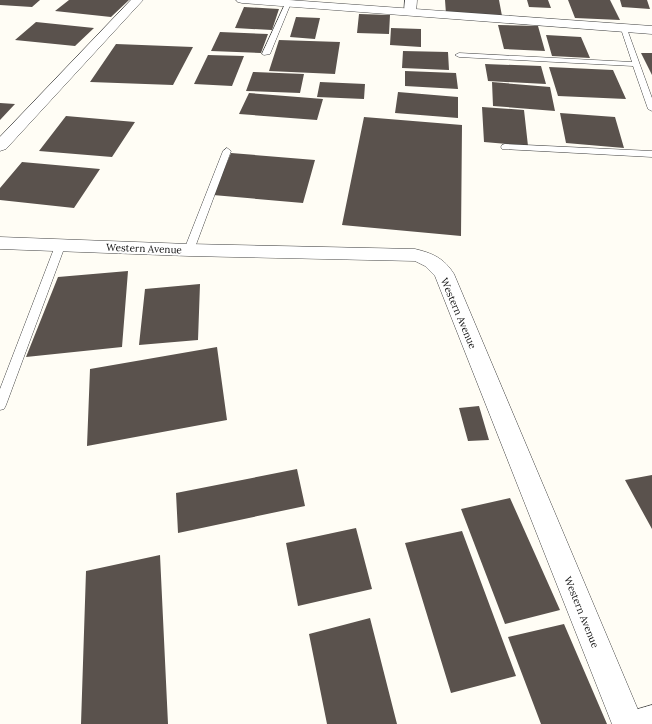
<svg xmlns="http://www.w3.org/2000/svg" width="652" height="724" font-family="Lora,serif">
<rect width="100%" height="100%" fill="#fffdf5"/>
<path fill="#5a524d" d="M0,0H40L32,7L0,5Z
M69,0H129L111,17L55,11Z
M445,0H499L502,16L446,14Z
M527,0H548L551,8L529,7Z
M568,0H610L620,20L575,18Z
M620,0H647L650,9L622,7Z
M244,7L279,9L272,30L235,28Z
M359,14L390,15L389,34L357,33Z
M296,17L320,18L315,39L290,37Z
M36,22L94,28L75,46L15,40Z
M498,25L538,26L545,51L504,49Z
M391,28L421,29V47L390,45Z
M220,32L268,34L261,53L211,51Z
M546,35L581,37L590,58L552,56Z
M279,40L340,42L335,74L269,71Z
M116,44L193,47L173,85L90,82Z
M403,51L448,52L449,70L402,68Z
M641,53H652V75Z
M208,55L244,56L232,86L194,84Z
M485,64L541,66L546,84L488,81Z
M549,67L613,70L626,99L558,96Z
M405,71L456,73L458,89L405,86Z
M253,72L304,74L300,93L246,91Z
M320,82L365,84L364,99L317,97Z
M492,82L550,87L555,111L493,106Z
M398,92L458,97V118L395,113Z
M249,93L323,99L317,120L239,114Z
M0,103L15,104L0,120Z
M482,107L524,110L528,146L484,142Z
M560,113L615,117L624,148L566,143Z
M66,116L135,122L112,157L39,151Z
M364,117L462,125L461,236L342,225Z
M231,153L315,160L303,203L213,195Z
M22,162L100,169L74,208L0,200V188Z
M128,271L122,347L26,357L58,277Z
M200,284L198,340L139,345L145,289Z
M217,347L227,420L87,446L90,369Z
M479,406L489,440L468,441L459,408Z
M297,469L305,506L178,533L176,493Z
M652,475V529L625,480Z
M510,498L560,610L505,624L461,509Z
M356,528L372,589L298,606L286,543Z
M462,531L516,676L451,693L405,543Z
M160,555L168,724H81L86,571Z
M370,618L397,724H327L309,634Z
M564,624L607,724H541L508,637Z"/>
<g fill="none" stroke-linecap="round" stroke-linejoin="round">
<defs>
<path id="service" d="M286,2L291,3L270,54L264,55L262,54Z
M624,27L627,29L652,98V111L648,109L633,66L459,57L455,55L459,53L632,62L621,29Z
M505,144L652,151V157L502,149L501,147L502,145Z
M227,148L231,151L194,250L189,253L185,252L184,250L223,151Z
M60,243L65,246L6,405L4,409L0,410V389L55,246Z"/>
<path id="minor" d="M405,0H417L416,13L414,15H406L404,13Z
M652,705V724H624L628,712Z"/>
<path id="tertiary" d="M131,0H143L6,149L0,151V137Z
M236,0H289L652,26V34L242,3L238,2Z
M0,237L189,244L415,249C432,253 444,258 454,274L644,724H612L435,276L425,266L415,261L189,256L0,249Z"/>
</defs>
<use href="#service" stroke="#444" stroke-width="1"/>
<use href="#minor" stroke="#444" stroke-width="1"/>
<use href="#tertiary" stroke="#444" stroke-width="1"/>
<use href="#service" fill="#fff" fill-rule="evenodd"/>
<use href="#minor" fill="#fff" fill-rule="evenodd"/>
<use href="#tertiary" fill="#fff" fill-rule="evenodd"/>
</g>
<g text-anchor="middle" stroke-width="4" stroke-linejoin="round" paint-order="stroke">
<g font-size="10" fill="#111" stroke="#fff">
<text transform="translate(144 248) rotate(2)" y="4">Western Avenue</text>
<text transform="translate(459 313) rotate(67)" y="4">Western Avenue</text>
<text transform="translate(582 612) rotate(68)" y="4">Western Avenue</text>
</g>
</g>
</svg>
